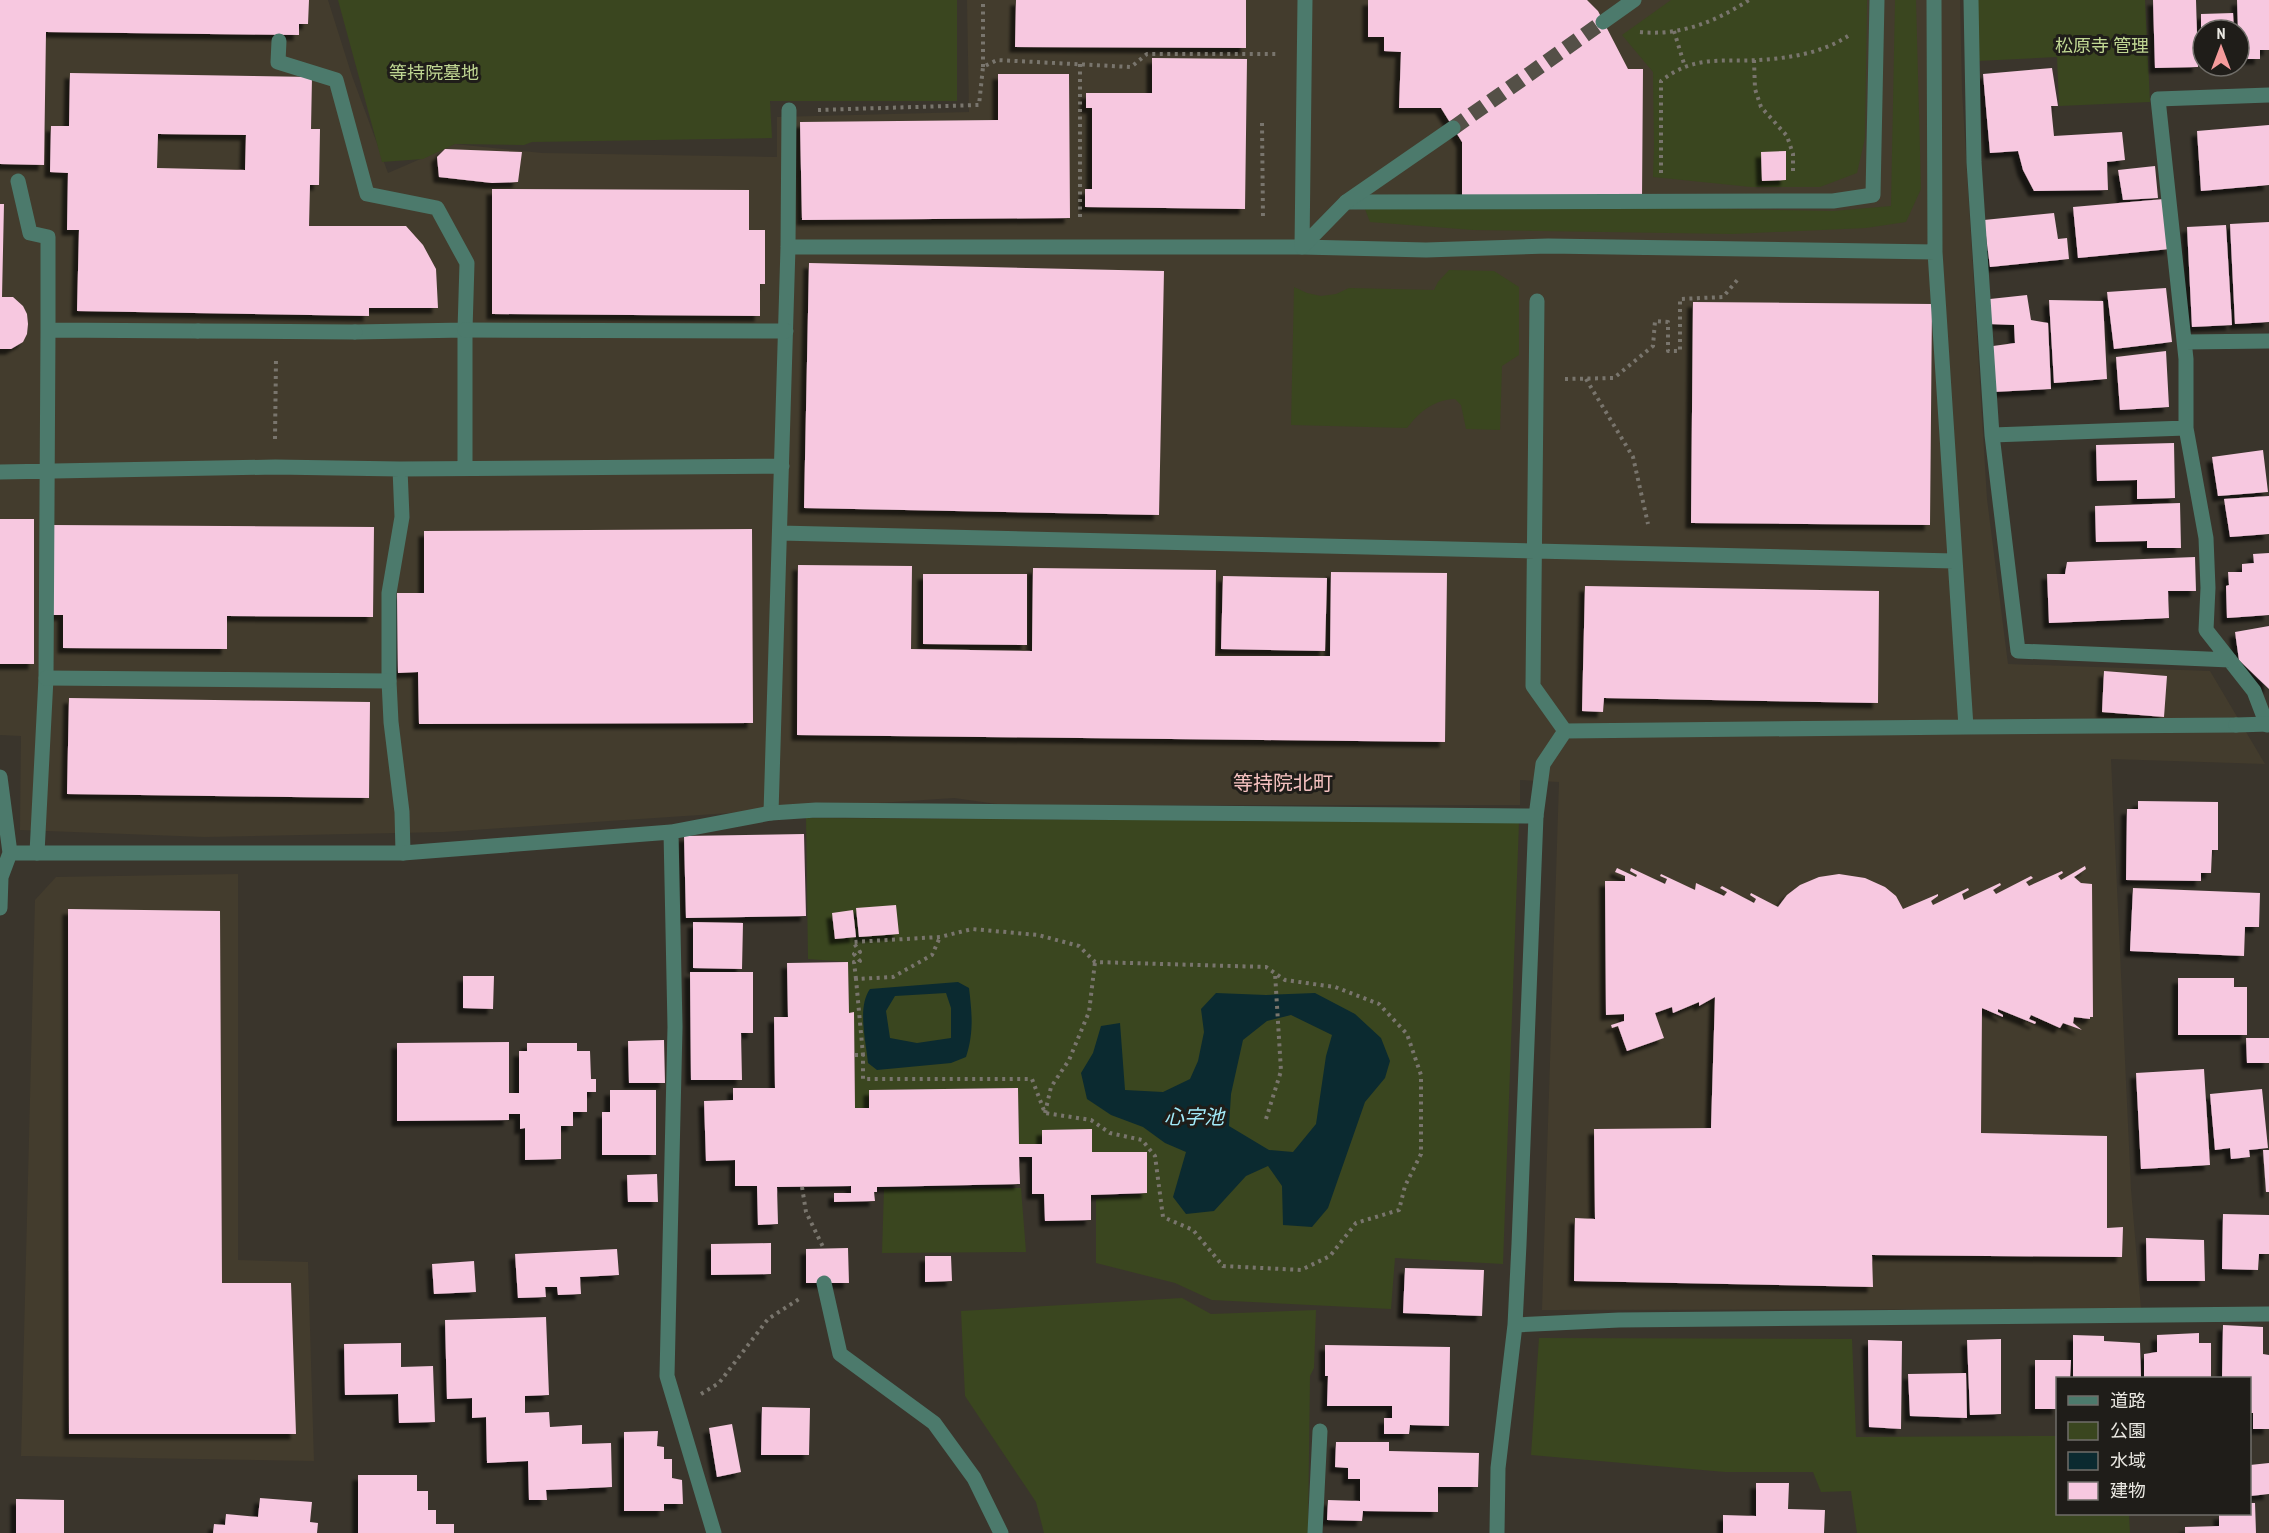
<svg xmlns="http://www.w3.org/2000/svg" width="2269" height="1533" font-family="'PT Sans Narrow','Noto Sans JP',sans-serif">
<defs>
<filter id="shadow"><feDropShadow dx="-5.5" dy="5.5" stdDeviation="1.5" flood-color="#0009"/></filter>
</defs>
<rect width="100%" height="100%" fill="#3a352c"/>
<path fill="#433c2d" d="M0,0H328L352,76L388,173L455,144L542,153L777,157V117L969,112L967,0H1960L1962,90L1987,499L2008,664L2210,671L2265,764L2111,759L2131,1189L2141,1309L1542,1310L1559,782L1520,780V805H1004L954,798L444,832L205,837L20,830L21,736L0,735Z
M238,874V1260L308,1262L314,1461L21,1456L35,900L56,877Z"/>
<path fill="#3a461f" d="M338,0H957V101H770L772,138L532,142L524,145L455,144L423,159L382,162Z
M1671,0H1867L1865,138L1857,173L1820,187H1751L1653,177L1654,146L1653,72L1622,35Z
M1895,0H1916L1921,189L1906,222L1866,228L1732,234L1473,230L1370,222L1363,204L1637,207L1833,211L1891,206Z
M1974,0H2145L2150,102L2059,106L2057,57L1977,61Z
M1449,270L1494,271L1519,287V355L1502,366L1500,430L1466,429L1461,405L1455,399C1434,400 1420,411 1407,428L1291,425L1294,287L1307,293L1321,296L1336,294L1349,288L1434,290L1438,282Z
M806,818L1519,822L1503,1264L1395,1258L1391,1309L1212,1300L1175,1283L1096,1263V1199L1147,1193V1152H1092L1091,1129L1042,1130V1144H1019L1018,1088L869,1090V1108H855L854,1013H849L848,962L808,959Z
M1021,1188L1026,1252L882,1253L884,1189Z
M1182,1298L1211,1314L1316,1310L1314,1368L1310,1376L1308,1533H1044L1036,1502L965,1396L961,1311Z
M1539,1338L1852,1339L1856,1437L2057,1436L2058,1514H2129L2130,1533H1857L1851,1491L1821,1492L1813,1472H1725L1531,1455Z"/>
<path fill="#0b2a30" fill-rule="evenodd" d="M958,982L969,988C972,1013 974,1033 966,1057L951,1063L877,1070L868,1063C866,1041 857,1007 870,989ZM946,993L951,1008V1038L917,1043L890,1038L886,1011L895,996Z
M1216,993L1266,995L1315,993L1355,1014L1381,1038L1390,1061L1385,1078L1365,1102L1328,1208L1312,1227L1283,1225L1282,1186L1268,1166L1246,1176L1214,1211L1186,1214L1173,1197L1186,1152L1165,1143L1143,1127L1111,1115L1087,1099L1081,1073L1093,1053L1101,1026L1120,1023L1125,1090L1163,1092L1190,1079L1198,1061L1204,1032L1201,1009ZM1291,1015L1332,1035L1326,1056L1316,1124L1293,1152L1269,1150L1229,1126L1231,1094L1243,1040L1267,1021Z"/>
<path fill="#f7c8e0" fill-rule="evenodd" filter="url(#shadow)" d="M0,0H309L308,24H299V35L46,32L44,165L0,164Z
M1016,0H1246V48L1015,47Z
M1368,0H1587L1598,11L1628,69H1643L1642,198L1462,197V142L1441,108H1399L1401,52L1384,51V37H1368Z
M2153,0H2196L2198,67L2155,68Z
M2237,0H2269V50H2260V59H2239Z
M2233,13L2234,30H2201V14Z
M1152,58L1247,59L1245,209L1085,207V189H1092V108H1086V93H1152Z
M2052,68L2058,106H2051L2054,136L2122,132L2125,160L2107,162L2108,190L2034,191L2023,170L2018,151L1990,153L1983,74Z
M70,73L312,77L311,129H320L319,185H310L309,226H406L423,245L436,269L438,308H369V316L77,311L79,230H67L68,173L50,172L51,126H69ZM158,134L246,135L245,170L157,168Z
M998,74H1069L1070,218L802,220L800,122L998,120Z
M2269,125V185L2201,191L2197,131Z
M445,149L522,152L518,182L492,183L439,177L437,157Z
M1786,151V180L1762,181L1761,152Z
M2155,166L2158,198L2123,200L2118,170Z
M492,189L749,190V230H765V284H760V316L492,314Z
M2164,199L2170,249L2078,258L2073,207Z
M0,204H4L2,297H13L23,306L27,314L28,324L27,334L23,342L11,349H0Z
M2054,213L2058,239L2067,238L2069,259L1990,267L1984,220Z
M2269,222V322L2235,324L2230,224Z
M2226,225L2232,325L2192,327L2187,227Z
M809,263L1164,271L1159,515L804,508Z
M2166,288L2172,342L2114,349L2107,292Z
M2027,295L2031,320L2048,323L2051,389L1993,392V346L2015,343L2014,325L1990,324V299Z
M2049,300L2103,301L2107,379L2054,383Z
M1693,302L1932,304L1930,525L1691,523Z
M2166,351L2169,407L2120,410L2116,357Z
M2174,443L2175,498L2137,499V480L2097,481L2096,445Z
M2263,450L2268,492L2218,496L2212,457Z
M2269,496V534L2230,537L2224,499Z
M2180,503L2181,548H2147V541L2096,542L2095,506Z
M0,519H34V664H0Z
M52,525L374,527L373,617L227,616V649L63,648V615H52Z
M752,529L753,723L419,724L418,672L398,673L397,593H424V531Z
M2269,553V615L2227,618L2226,586L2229,585L2228,572H2242V564L2254,563L2253,554Z
M2195,557L2196,591H2168L2169,618L2049,623L2047,574H2065L2067,562Z
M798,565L912,566L911,649L1032,651L1033,568L1216,570L1215,656H1330L1331,572L1447,573L1445,742L797,735Z
M923,574H1027V645L923,644Z
M1223,576L1327,578L1325,651L1221,649Z
M1585,586L1879,591L1878,703L1604,698L1603,712L1582,711Z
M2269,626V689L2239,660L2235,632Z
M2104,671L2167,676L2164,717L2102,712Z
M69,698L370,702L369,798L67,794Z
M2138,801L2218,802V850H2212L2211,873H2201V881L2126,880L2127,809H2138Z
M804,834L806,916L686,918L684,836Z
M2085,866L2086,869L2074,877L2081,883L2092,884L2093,1017H2090V1019L2074,1017L2073,1023L2082,1030L2063,1023L2060,1028L2031,1015L2029,1019L2036,1022L2035,1024L1998,1009V1012L2003,1015V1017L1982,1008L1981,1133L2107,1136V1228L2123,1227L2122,1257L1872,1255L1873,1287L1574,1281L1575,1218L1595,1219L1594,1129L1711,1128L1715,997L1699,1006V1002L1673,1013L1672,1007L1655,1013L1664,1038L1627,1051L1618,1026L1612,1028L1611,1025L1624,1021V1014L1606,1015L1605,881H1625V876L1615,872L1617,868L1636,877L1637,875L1630,871L1631,868L1665,884L1667,879L1660,876L1661,874L1695,890L1696,883L1724,896L1727,892L1720,888L1722,886L1754,903L1756,899L1750,895L1751,893L1778,907L1787,895L1800,885L1819,877L1839,874L1865,878L1885,887L1896,896L1903,909L1938,894V896L1931,901L1933,905L1968,888L1969,890L1962,894L1964,900L2000,883L2001,885L1993,890L1996,894L2031,876L2033,878L2026,882L2029,886L2062,871L2063,873L2058,876L2061,880Z
M2133,888L2260,893L2259,927H2245L2244,956L2130,951Z
M896,905L899,934L859,937L856,908Z
M68,909L220,911L222,1283H291L296,1434H69Z
M853,910L856,937L835,939L832,913Z
M693,922L743,923L742,969L693,968Z
M848,962L849,1013L854,1012L855,1108H869V1090L1018,1088L1019,1144H1042V1130L1092,1129V1152H1147V1193L1091,1195V1220L1045,1221L1044,1194H1032V1157H1019L1020,1184L877,1187V1192H874L875,1201L834,1202V1193H851V1186L777,1187L778,1224L758,1225L757,1186H735V1160L706,1161L704,1101L733,1100V1088H775L774,1017H788L787,963Z
M690,972H753V1033H741L742,1080H691Z
M463,976H494L493,1009L463,1008Z
M2178,978H2234V987H2247V1035H2178Z
M2246,1038H2269V1063H2247Z
M664,1040L665,1083H629L628,1041Z
M509,1042V1093H519V1051H527V1043H577V1051H590L591,1079H596V1092H587V1112H573V1126H561V1159L525,1160V1128L520,1129V1114H509V1120L397,1121V1043Z
M2204,1069L2210,1165L2141,1169L2136,1073Z
M2262,1089L2268,1148L2249,1150L2250,1157L2231,1159L2230,1148L2215,1150L2210,1094Z
M610,1090H656V1155H602V1112H610Z
M2263,1150H2269V1192H2266Z
M657,1174L658,1202H628L627,1175Z
M2223,1214L2269,1215V1254H2259L2258,1270L2222,1269Z
M2146,1238L2204,1240L2205,1281H2147Z
M771,1243V1274L711,1275V1244Z
M848,1248L849,1283H806V1249Z
M617,1249L619,1275L580,1277L581,1294L558,1295L557,1287H545L546,1297L518,1298L515,1254Z
M925,1256H951L952,1281L925,1282Z
M474,1261L476,1292L434,1294L432,1264Z
M1405,1268L1484,1270L1482,1316L1403,1313Z
M546,1317L549,1395L525,1396V1413L549,1412L550,1427L582,1425V1444L611,1443L612,1487L546,1490L547,1500H529L528,1461L487,1463L486,1417L472,1418V1398L447,1399L445,1320Z
M2223,1325L2263,1327V1354L2269,1355V1429H2253V1413H2250V1378H2222Z
M2199,1333V1343H2211V1378H2144V1354L2157,1352V1335Z
M2073,1335L2104,1336V1341L2140,1343L2141,1378H2073Z
M2001,1339V1414L1970,1415L1967,1340Z
M1868,1340L1902,1341L1901,1429L1869,1427Z
M401,1343V1367L433,1366L435,1422L399,1423L398,1394L345,1395L344,1344Z
M1325,1345L1450,1347L1449,1426L1410,1425L1409,1434H1384V1418H1392V1406H1327L1328,1376H1325Z
M2035,1360H2071L2070,1378H2058V1409H2035Z
M1966,1373L1967,1418L1910,1416L1908,1374Z
M762,1407L810,1408L809,1455H761Z
M732,1424L741,1472L717,1477L709,1428Z
M658,1431L657,1446L664,1447V1459H672V1478L682,1480L683,1504H664V1511H624V1432Z
M1336,1442H1389V1451L1479,1453L1478,1487H1438V1512L1363,1511L1362,1521L1327,1520L1328,1500L1360,1501V1479H1348V1468L1335,1467Z
M2269,1463V1494L2250,1496V1465Z
M358,1475H417V1491H428V1510H436V1524H454V1533H358Z
M1756,1483H1789L1788,1509L1825,1510L1824,1533H1723V1515L1756,1516Z
M260,1498L312,1502L310,1522L318,1523L317,1533H213L214,1524L225,1525L226,1514L258,1517Z
M16,1499L64,1500V1533H16Z
M2250,1503H2255L2256,1533H2185V1527L2219,1526V1514H2250Z"/>
<g fill="none" stroke-linecap="round" stroke-linejoin="round">
<path stroke="#545047" stroke-width="15" stroke-dasharray="15 8" stroke-linecap="butt" d="M1453,128L1603,22"/>
<path stroke="#79756d" stroke-width="4" stroke-dasharray="3 4.5" stroke-linecap="butt" d="M1674,31L1685,67
M1640,32C1680,36 1715,22 1749,0
M1754,60L1755,89L1761,107L1787,136L1793,154V173
M1080,64V219
M983,67V0
M818,110L979,105L983,67L997,60L1131,67L1147,54H1277
M1262,123L1263,219
M1661,173V81C1694,55 1720,62 1759,60C1790,58 1822,53 1848,36
M1565,379L1614,378L1653,346L1655,321L1668,322V351H1680V299L1723,297L1739,278
M1586,379L1633,457L1648,524
M275,439L276,359
M856,979L854,962L860,961L854,954L860,952L853,942L940,937L972,929L1038,935L1079,946L1095,962L1266,967L1285,980L1335,987L1379,1004L1407,1034L1421,1075V1154L1405,1186L1399,1210L1356,1223L1330,1256L1301,1270L1223,1266L1193,1230L1163,1217L1155,1156L1142,1140L1110,1133L1091,1120L1045,1113L1032,1079H863V1055
M855,1055H863L856,979L893,977L932,955L940,937
M1045,1113L1051,1087L1069,1060L1089,1012L1095,962
M1266,1119L1281,1071L1275,973
M802,1187L806,1212L824,1249
M701,1394L719,1383L768,1319L799,1299"/>
<path stroke="#4c7a6c" stroke-width="15" d="M1971,0L1974,162L1992,435L2018,651L2230,660
M279,41L278,62L336,80L367,194L437,208L467,263L465,330
M18,181L30,233L48,237V330L198,331
M1346,202L1833,201L1873,195L1877,0
M788,247H1302L1426,250L1548,246L1935,252L1934,0
M1935,252L1966,727L2236,725
M1537,301L1533,686L1565,731L1966,727
M355,332L465,330V468
M2185,342L2269,341
M1992,435L2186,428
M400,469L402,517L389,593V681L391,722L402,812L403,853
M0,472L275,467L400,469L782,466
M780,533L1954,561
M2267,725L2254,691L2206,630L2208,588L2206,538L2186,428V359L2158,99L2269,95
M771,813L788,247L789,110
M1536,816L1543,764L1565,731
M37,853L46,678L48,330
M824,1283L840,1354L934,1423L974,1478L1001,1533
M1315,1533L1320,1431"/>
<path stroke="#4c7a6c" stroke-width="15" d="M1603,22L1634,0
M1302,247L1305,0
M1302,247L1346,202L1453,128
M465,330L786,331
M198,331L355,332
M46,678L389,681"/>
<path stroke="#4c7a6c" stroke-width="15" d="M0,777L10,853
M671,832L675,1027L667,1376L714,1533
M0,908L1,877L10,853H403L671,832L771,813L816,810L1536,816L1519,1244L1515,1325L1498,1468L1497,1533
M1515,1325L1619,1320L2269,1314"/>
<path stroke="#4c7a6c" stroke-width="15" d="M2236,725L2269,724"/>
</g>
<g text-anchor="middle" stroke-width="6" stroke-linejoin="round" paint-order="stroke">
<g font-size="18" fill="#c0d793" stroke="#1f1d19">
<text x="2102" y="52">松原寺 管理</text>
<text x="434" y="79">等持院墓地</text>
</g>
<g font-size="20" fill="#f6c2c1" stroke="#1f1d19">
<text x="1283" y="790">等持院北町</text>
</g>
<g font-size="20" font-style="italic" fill="#a2eaf9" stroke="#1f1d19">
<text x="1194" y="1124">心字池</text>
</g>
</g>
<rect x="2056" y="1377" width="195" height="138" fill="#1f1d19" stroke="#706e69" stroke-width="1.5"/>
<rect x="2068" y="1396" width="30" height="9" fill="#4c7a6c" stroke="#706e69" stroke-width="1.5"/>
<text x="2110" y="1407" font-size="18" fill="#eae8e2">道路</text>
<rect x="2068" y="1422" width="30" height="18" fill="#3a461f" stroke="#706e69" stroke-width="1.5"/>
<text x="2110" y="1437" font-size="18" fill="#eae8e2">公園</text>
<rect x="2068" y="1452" width="30" height="18" fill="#0b2a30" stroke="#706e69" stroke-width="1.5"/>
<text x="2110" y="1467" font-size="18" fill="#eae8e2">水域</text>
<rect x="2068" y="1482" width="30" height="18" fill="#f7c8e0" stroke="#706e69" stroke-width="1.5"/>
<text x="2110" y="1497" font-size="18" fill="#eae8e2">建物</text>
<g transform="translate(2221 48)"><circle r="28" fill="#1f1d19" stroke="#706e69" stroke-width="1.5"/>
<path d="M0-4.5L10 22L0 15L-10 22Z" fill="#f59b9c"/>
<text y="-9" font-size="16" font-weight="bold" text-anchor="middle" fill="#eae8e2">N</text>
</g>
</svg>
